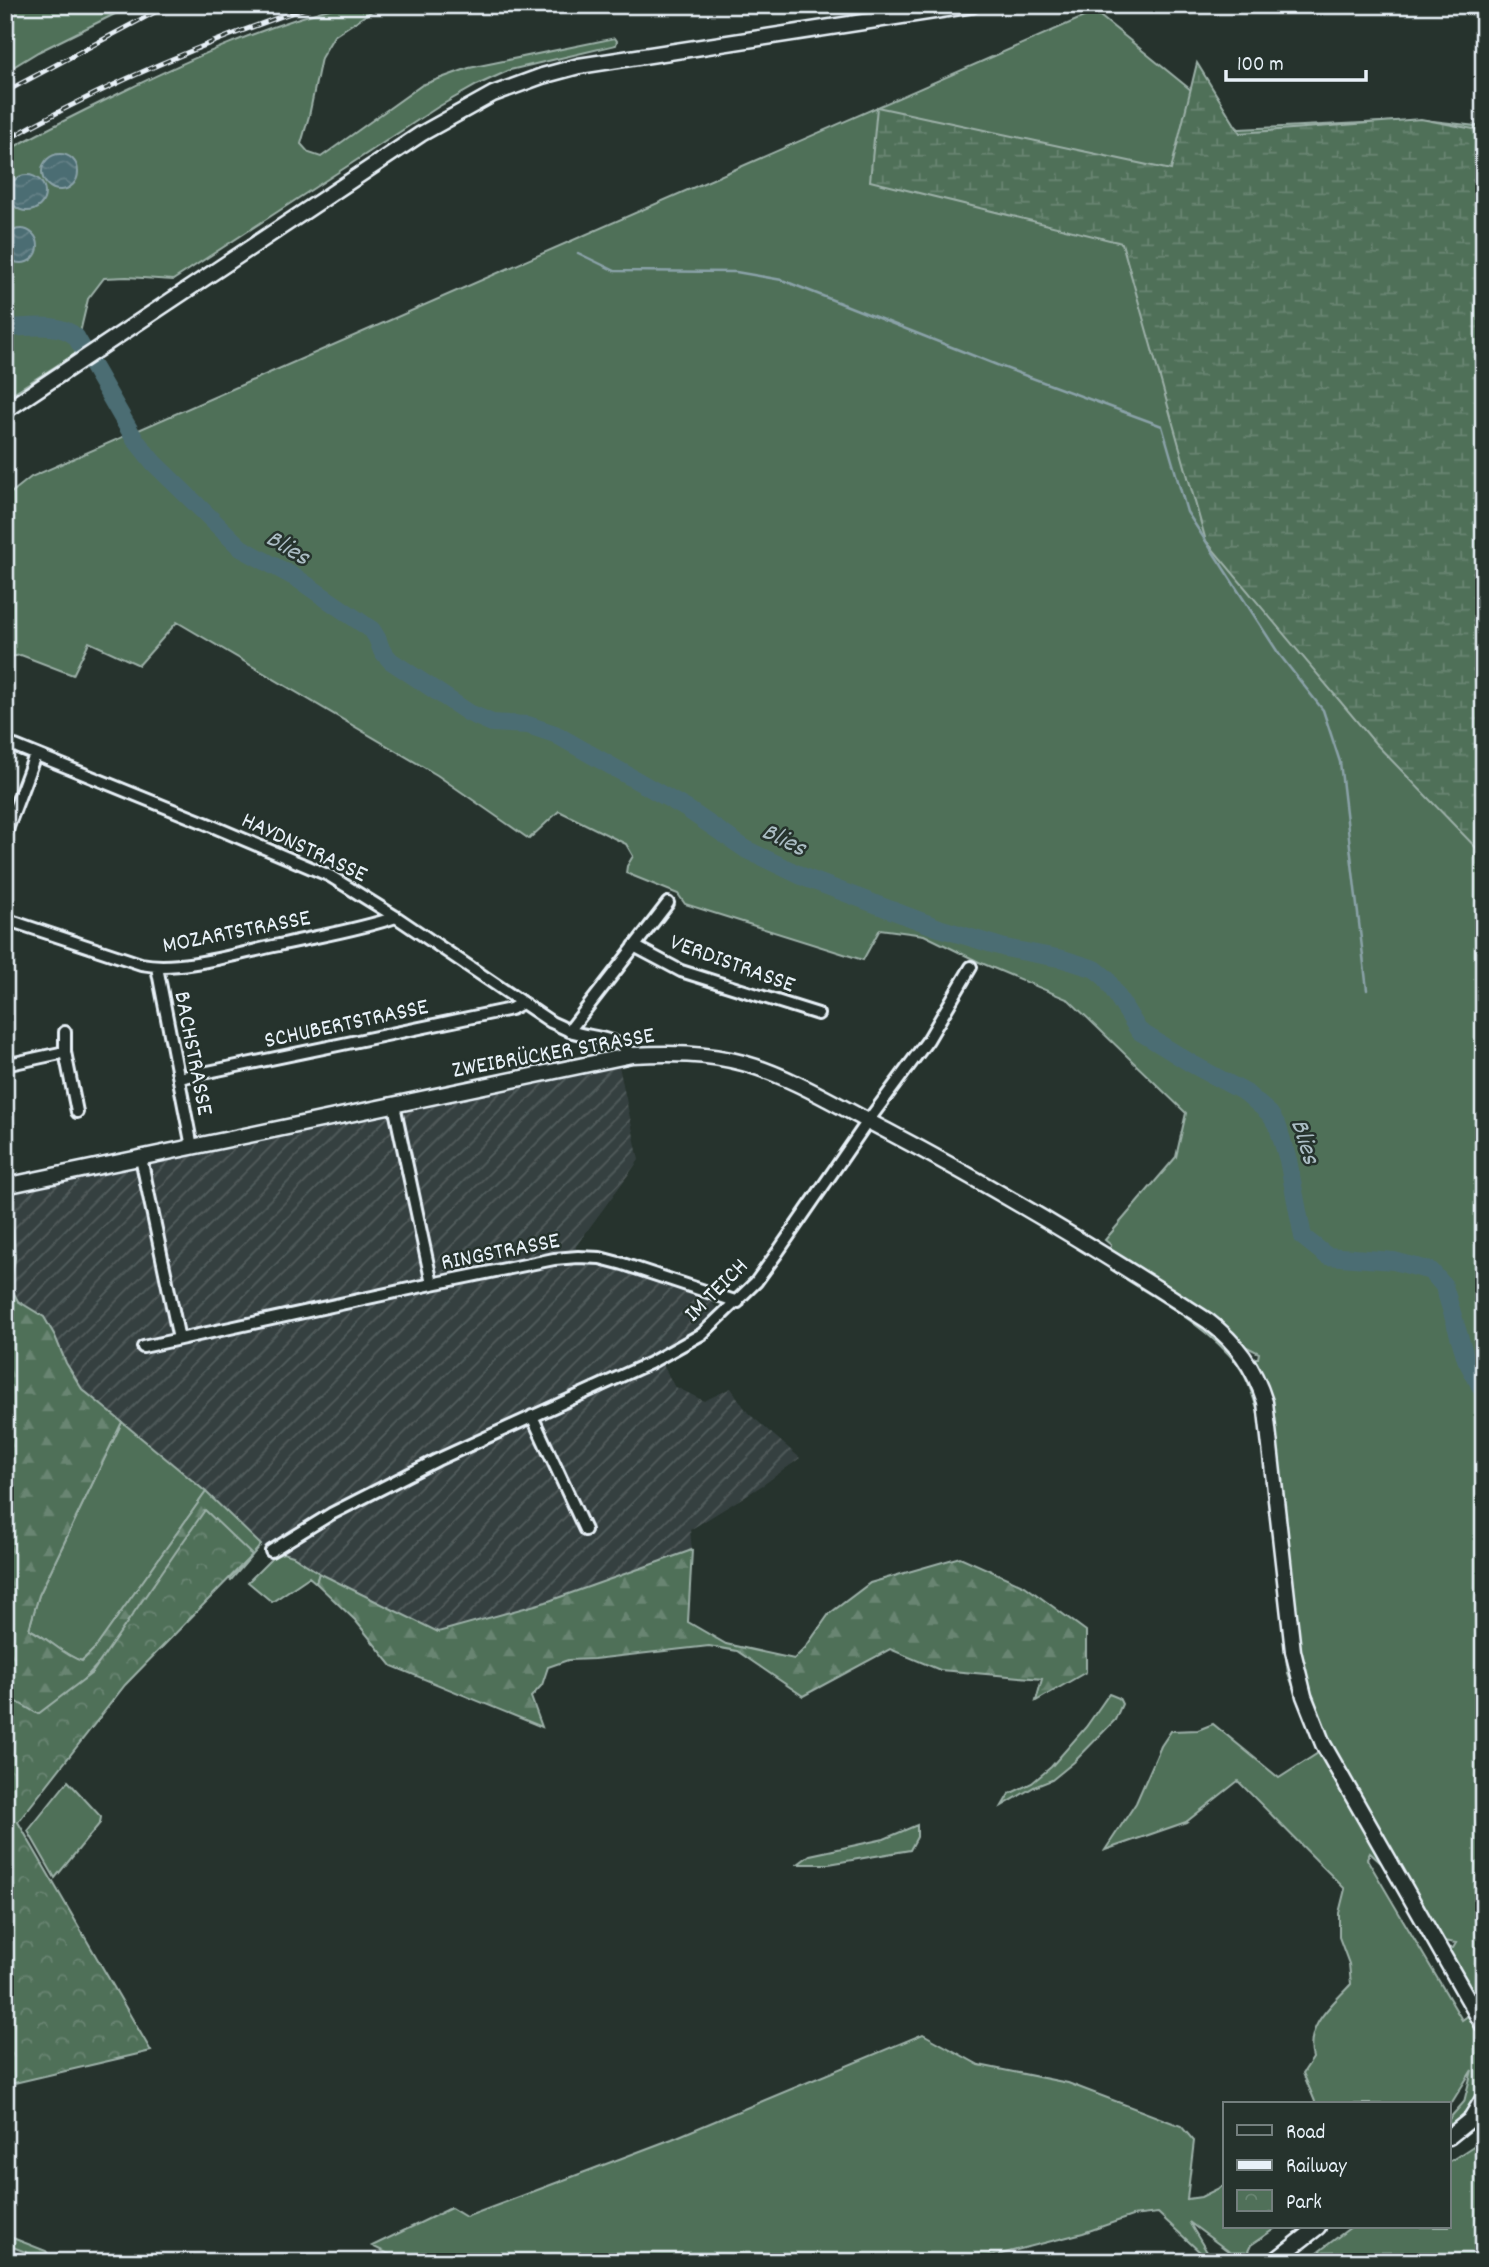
<svg xmlns="http://www.w3.org/2000/svg" width="1489" height="2267" font-family="Dekko,sans-serif">
<defs>
<pattern id="industrial-furrows" width="10" height="10" patternUnits="userSpaceOnUse" patternTransform="scale(1.75)"><rect width="10" height="10" fill="#364141"/><path d="M-1 1l2-2M0 10L10 0M9 11l2-2" fill="none" stroke="#535d5d"/></pattern>
<pattern id="forest-firs" width="22" height="20" patternUnits="userSpaceOnUse" patternTransform="scale(1.75)"><rect width="22" height="20" fill="#507059"/><path d="M5 1l3.5 6h-7zM16 11l3.5 6h-7z" fill="#698572"/></pattern>
<pattern id="wetland-marsh" width="20" height="14" patternUnits="userSpaceOnUse" patternTransform="scale(1.75)"><rect width="20" height="14" fill="#507059"/><path d="M1 5h8M5 5V1M11 12h8M15 12V8" fill="none" stroke="#698572"/></pattern>
<pattern id="park-crowns" width="20" height="18" patternUnits="userSpaceOnUse" patternTransform="scale(1.75)"><rect width="20" height="18" fill="#507059"/><path d="M2 6a3 3 0 1 1 6 0M12 15a3 3 0 1 1 6 0" fill="none" stroke="#698572"/></pattern>
<pattern id="water-waves" width="16" height="10" patternUnits="userSpaceOnUse" patternTransform="scale(1.75)"><rect width="16" height="10" fill="#4c6d73"/><path d="M0 5q4-4 8 0t8 0" fill="none" stroke="#668288"/></pattern>
</defs>
<rect width="100%" height="100%" fill="#26332d"/>
<filter id="ink" filterUnits="userSpaceOnUse"><feTurbulence type="fractalNoise" baseFrequency=".0143" numOctaves="2"/><feDisplacementMap in="SourceGraphic" scale="14" xChannelSelector="R" yChannelSelector="G"/><feConvolveMatrix kernelMatrix="1 2 1 2 8 2 1 2 1" color-interpolation-filters="sRGB"/></filter>
<g filter="url(#ink)">
<path fill="url(#industrial-furrows)" d="M619,1066L639,1160L576,1246L575,1263H598L710,1300L715,1307L714,1315L694,1333L658,1355L674,1386L704,1401L731,1388L748,1413L800,1458L763,1485L690,1530L692,1550L546,1602L438,1632L319,1573L293,1556L283,1553L273,1557L206,1492L82,1389L66,1363L55,1336L44,1317L19,1301L10,1286L15,1257L5,1221V1195Z"/>
<path fill="#507059" stroke="#9cb0a8" stroke-width="2" d="M5,5H133L38,52L5,72Z
M344,5H381L334,36L321,58L309,116L301,144L309,153L321,157L422,85L469,68L615,38L617,41L616,45L510,70L477,85L438,107L173,280L127,277L104,278L88,299L75,354L5,398V152C42,131 81,112 120,93C192,58 266,25 344,5Z
M1095,12L1239,129L1424,120L1484,127V2012L1446,1947L1453,1948L1456,1943L1443,1941L1325,1739L1301,1671L1254,1362L1256,1358H1258L1259,1353L1243,1345L1229,1331L1109,1252L1111,1245L1105,1240L1176,1157L1186,1113L1069,1000L979,962L924,935L880,929L863,960L685,904L678,894L626,873L627,866L633,856L626,844L559,811L529,839L437,775L177,622L139,665L89,642L73,675L21,655L5,658V498L31,477Z
M1106,1262L1203,1322L1242,1359L1257,1390L1295,1680L1393,1874L1370,1853L1367,1859L1462,2020L1472,2013C1489,2058 1488,2096 1449,2128V2119L1464,2102L1472,2070L1449,2107V2104H1316L1303,2073L1313,2058C1304,2026 1332,2005 1351,1984L1349,1964L1339,1937V1913L1345,1889L1238,1781L1186,1822L1105,1850L1136,1803L1161,1746L1171,1731L1198,1730L1213,1724L1279,1778L1318,1753L1288,1673L1285,1651L1259,1414C1253,1397 1248,1378 1237,1364C1205,1323 1153,1298 1110,1269Z
M122,1422L206,1492L96,1648L81,1661C61,1654 48,1638 29,1629L39,1595Z
M283,1553L293,1556L319,1573L316,1583L309,1577L272,1602L248,1582L273,1557Z
M1109,1694L1119,1698L1122,1704L1115,1720L1074,1762L1052,1780L1034,1787L1002,1806L1009,1794L1032,1783L1051,1767L1086,1727Z
M68,1781L101,1817L100,1823L55,1878L28,1831Z
M917,1825V1837L910,1850L829,1864H798L810,1855L884,1839Z
M923,2034L979,2065L1068,2083L1181,2126L1194,2141L1187,2199L1201,2197L1225,2185V2227H1277L1251,2245L1243,2262L1189,2222L1213,2262H1187L1202,2256V2254L1158,2213L1132,2216L1083,2233L1001,2254L951,2262H405L372,2246L451,2208L466,2217L672,2139Z
M1484,2139V2262H1305L1351,2227H1449V2162Z
M5,2235L46,2251L53,2260L51,2262L5,2244Z"/>
<path fill="url(#forest-firs)" stroke="#9cb0a8" stroke-width="2" d="M5,1221L13,1230L15,1258L10,1286L18,1301L44,1317L55,1336L66,1363L82,1389L122,1422L39,1595L29,1629C49,1638 62,1655 82,1661L96,1647L206,1492L261,1545L231,1580L211,1563L113,1648L5,1764Z
M692,1550L688,1622L726,1644L794,1659L805,1648L829,1614L870,1583L960,1557L1025,1586L1086,1631V1672L1036,1701L1042,1679L940,1670L890,1649L803,1696L737,1651L709,1646L594,1659L568,1660L548,1667L542,1685L531,1697L542,1727L392,1666L355,1620L316,1583L319,1573L438,1632L546,1602Z"/>
<path fill="url(#wetland-marsh)" stroke="#9cb0a8" stroke-width="2" d="M1197,63L1240,133L1421,119L1484,131V173L1481,179L1484,192V856L1375,743L1206,541L1122,243L870,181L877,107L1171,170Z"/>
<path fill="url(#park-crowns)" stroke="#9cb0a8" stroke-width="2" d="M205,1510L252,1555L125,1685L18,1822L151,2051L6,2085L5,1695L38,1714L92,1673Z"/>
<path fill="url(#water-waves)" stroke="#8aa2a8" stroke-width="2" d="M42 172a18 18 0 1 1 36 0a18 18 0 1 1-36 0Z
M9 193a18 18 0 1 1 36 0a18 18 0 1 1-36 0Z
M4 246a17 17 0 1 1 34 0a17 17 0 1 1-34 0Z"/>
<g fill="none" stroke-linecap="round" stroke-linejoin="round">
<path stroke="#8aa2a8" stroke-width="2.5" d="M578,253L615,271L736,272L782,280L997,365L1162,426L1187,512L1279,654L1323,710L1340,762L1367,990"/>
<path stroke="#4c6d73" stroke-width="18" d="M5,328C27,328 59,321 76,337L134,438L153,462L241,548L298,579L372,630L377,638L382,651L391,661L469,713L492,723L528,725L555,734L687,809L747,850L806,878L939,928L1005,948L1063,959L1095,969L1106,978L1139,1031L1192,1064L1246,1093L1270,1114L1278,1127L1288,1160L1303,1237L1327,1256L1394,1261L1431,1271L1444,1286L1466,1359L1484,1393"/>
<defs>
<path id="street" d="M15,746L205,823L330,876L396,917L551,1022C558,1025 565,1029 573,1032C594,1038 617,1037 632,1055
M5,835L35,755
M5,919L141,964C181,972 239,953 279,945C318,936 358,930 396,917
M634,946L681,971L818,1014
M157,967L192,1147
M569,1031L668,903
M65,1032V1052L77,1112
M5,1065L65,1052
M179,1078L511,1009L522,1003
M394,1105L432,1284
M141,1158L179,1339
M143,1347L432,1284L554,1259L578,1257L600,1258L623,1264L738,1302
M532,1416L585,1530
M271,1551L331,1514L437,1460L650,1363L702,1334L756,1282L777,1253L868,1121L928,1040L971,967"/>
<path id="secondary" d="M5,411L421,134L493,94L542,76L579,66L973,5
M5,1186L632,1055C669,1053 706,1053 743,1063C791,1076 842,1108 887,1131C997,1189 1104,1253 1208,1321C1237,1343 1254,1367 1265,1402L1293,1651L1304,1696L1323,1744L1484,2027
M1449,2137L1470,2120L1484,2097
M1273,2262L1318,2227"/>
</defs>
<use href="#street" stroke="#e8f1f8" stroke-width="16"/>
<use href="#secondary" stroke="#e8f1f8" stroke-width="19"/>
<use href="#street" stroke="#26332d" stroke-width="10"/>
<use href="#secondary" stroke="#26332d" stroke-width="14"/>
<defs>
<path id="rail" d="M5,92L168,5
M5,141C103,85 208,41 314,5"/>
</defs>
<use href="#rail" stroke="#e8f1f8" stroke-width="5"/>
<use href="#rail" stroke="#26332d" stroke-width="2.5" stroke-dasharray="8" stroke-linecap="butt"/>
</g>
</g>
<g text-anchor="middle" stroke-width="5" stroke-linejoin="round" paint-order="stroke">
<g font-size="24" fill="#e8f1f8" stroke="#26332d">
<text transform="translate(305 846) rotate(25)" y="8">HAYDNSTRASSE</text>
<text transform="translate(236 930) rotate(-11)" y="8">MOZARTSTRASSE</text>
<text transform="translate(733 962) rotate(20)" y="8">VERDISTRASSE</text>
<text transform="translate(346 1022) rotate(-12)" y="8">SCHUBERTSTRASSE</text>
<text transform="translate(553 1051) rotate(-10)" y="8">ZWEIBRÜCKER STRASSE</text>
<text transform="translate(195 1053) rotate(79)" y="8">BACHSTRASSE</text>
<text transform="translate(500 1250) rotate(-11)" y="8">RINGSTRASSE</text>
<text transform="translate(715 1289) rotate(-45)" y="8">IM TEICH</text>
</g>
<g font-size="26" font-style="italic" fill="#aabcc3" stroke="#26332d">
<text transform="translate(289 546) rotate(31)" y="9">Blies</text>
<text transform="translate(785 838) rotate(26)" y="9">Blies</text>
<text transform="translate(1307 1141) rotate(72)" y="9">Blies</text>
</g>
</g>
<rect width="1489" height="2267" fill="none" stroke="#26332d" stroke-width="28"/>
<rect x="14" y="14" width="1461" height="2239" fill="none" stroke="#e8f1f8" stroke-width="2.5" filter="url(#ink)"/>
<rect x="1223" y="2102" width="228" height="126" fill="#26332d" stroke="#747f7e" stroke-width="2"/>
<rect x="1237" y="2125" width="35" height="10" fill="#26332d" stroke="#747f7e" stroke-width="2"/>
<text x="1286" y="2138" font-size="21" fill="#e8f1f8">Road</text>
<rect x="1237" y="2160" width="35" height="10" fill="#e8f1f8" stroke="#747f7e" stroke-width="2"/>
<text x="1286" y="2172" font-size="21" fill="#e8f1f8">Railway</text>
<rect x="1237" y="2190" width="35" height="21" fill="url(#park-crowns)" stroke="#747f7e" stroke-width="2"/>
<text x="1286" y="2208" font-size="21" fill="#e8f1f8">Park</text>
<path d="M1226 70v10h140v-10" fill="none" stroke="#e8f1f8" stroke-width="3.5"/>
<text x="1237" y="70" font-size="21" fill="#e8f1f8" stroke="#26332d" stroke-width="5" paint-order="stroke">100 m</text>
</svg>
